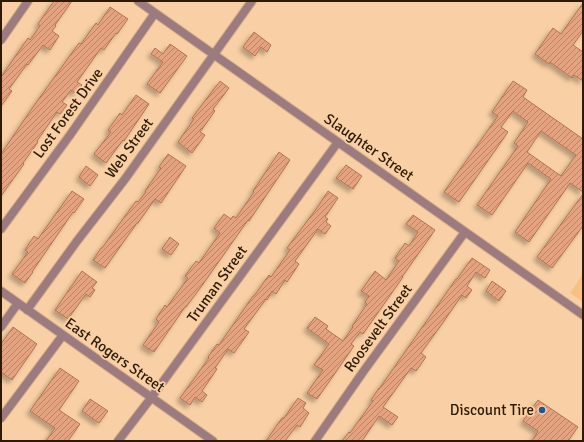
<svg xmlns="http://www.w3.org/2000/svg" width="584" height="442" font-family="Signika,sans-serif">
<defs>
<pattern id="building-hatch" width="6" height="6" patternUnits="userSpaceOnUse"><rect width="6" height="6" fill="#e4a380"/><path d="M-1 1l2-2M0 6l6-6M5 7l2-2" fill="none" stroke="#b98467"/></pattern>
<filter id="shadow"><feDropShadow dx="-3.5" dy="3.5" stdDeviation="2" flood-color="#0004"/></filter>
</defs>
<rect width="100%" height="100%" fill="#f9d0a5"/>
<path fill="#f8c183" d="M583,274V302L570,293Z"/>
<path fill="url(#building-hatch)" stroke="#b27553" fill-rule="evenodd" filter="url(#shadow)" d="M54,1H72L55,25L56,26L52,31L59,36L50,50L43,45L28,65L27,64L9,89L12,91L1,106V77L28,38L30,40L40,26L38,24Z
M583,3V31L573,45L583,52V81L574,75L572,78L550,62L549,64L535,54L553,28L561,34Z
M110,7L128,19L117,34L116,33L104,50L101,48L77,82L82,85L75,93L71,90L62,102L67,105L60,114L57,112L37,141L38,142L23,163L24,164L1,196V154L33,107L79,43L81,44L96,23L98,25Z
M254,32L271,45L267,52L261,47L255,56L243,47Z
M170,44L187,56L160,93L147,84L163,62L151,54L155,48L163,54Z
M220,81L229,88L213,109L215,111L200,132L205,135L192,153L178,142L194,119L192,118Z
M513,81L527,90L523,97L583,139V192L570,183L529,242L515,232L551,179L528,163L492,215L477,205L518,146L514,143L528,122L513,111L501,127L508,132L459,202L444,192L498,116L492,112ZM541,131L576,155L561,176L527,152Z
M136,95L149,104L124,141L123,140L106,163L94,154L111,132L108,130L120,113L122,115Z
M279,152L290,160L249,221L248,220L201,287L186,307H185L154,352L143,345L159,322L156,319L165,305L167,307L188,278L185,276L196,261L199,263L220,233L214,228L224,214L231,219L233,216L236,218L254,192L253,191Z
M168,154L186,166L161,203L155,199L138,223H137L105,268L93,260L101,248H102L136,201L138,202L146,192L145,191L161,168L159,167Z
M346,165L362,176L353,189L336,178Z
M86,166L98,175L90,186L79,177Z
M72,191L84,199L74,213L73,212L32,272H33L25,283L12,274L28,252L25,250L34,236L38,239Z
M328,191L338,198L325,217L328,219L326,222L331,226L325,234L318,229L295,261L299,264L287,282L285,280L276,294L272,291L267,300L266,299L244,329L249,332L234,353L228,349L215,368L217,369L202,391L207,395L202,402L195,397L190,405L180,398L209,358L208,357L217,344L219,345L253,296H254L269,275L271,277L290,250L287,248L319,205Z
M583,194V226L552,268L537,257Z
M413,215L435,230L402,277H403L363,334L360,332L351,344L354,346L317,399L307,393L323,370L314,365L329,344L307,328L315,317L328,326L326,329L343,341L353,327L352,326L367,304L365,302L369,296L361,291L375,271L386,280L399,261L395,258L405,243L409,246L418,232L406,224Z
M170,237L179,244L171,255L162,249Z
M472,258L490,270L485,278L476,272L467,286L472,290L466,298L462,295L442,324L421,353L426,357L416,371L411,368L383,407L398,417L392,425L379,416L362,441H342L349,432L350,433L373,401L371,400L379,388V389L456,279H457Z
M82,271L97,282L92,288L95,290L90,297L86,294L68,319L55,310Z
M492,281L506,291L499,301L486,291Z
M13,327L37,344L12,380L1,372V344Z
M60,368L79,381L59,410L80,424L68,441H46L55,428L30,411Z
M298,398L306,403L303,408L309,413L300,427L297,425L285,441H266L282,418H284Z
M90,399L108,411L99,423L82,411Z
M538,400L578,427L568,441H532L538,431L523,421Z"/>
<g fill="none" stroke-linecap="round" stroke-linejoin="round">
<defs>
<path id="street" d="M138,1L583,315
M1,40L28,1
M1,229L70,135L155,13
M1,291L213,441
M27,310L77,241L125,179L252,1
M1,327L18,303
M1,418L63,335
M118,441L151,398L338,142
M315,441L363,372L465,232"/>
</defs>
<use href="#street" stroke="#d4af88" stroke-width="10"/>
<use href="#street" stroke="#9c7b80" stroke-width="8"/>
</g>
<circle fill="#1b5a90" stroke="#f9d0a5" stroke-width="1.5" cx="542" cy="410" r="4"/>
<g text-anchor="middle" stroke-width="3.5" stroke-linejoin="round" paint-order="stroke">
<g font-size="15" fill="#2c1a04" stroke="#f9d0a5">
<text transform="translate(68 113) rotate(-54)" y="5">Lost Forest Drive</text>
<text transform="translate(369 147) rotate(35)" y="5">Slaughter Street</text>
<text transform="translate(129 148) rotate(-54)" y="5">Web Street</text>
<text transform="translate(217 284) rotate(-54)" y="5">Truman Street</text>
<text transform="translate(378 328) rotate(-54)" y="5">Roosevelt Street</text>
<text transform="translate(115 355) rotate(35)" y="5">East Rogers Street</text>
</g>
<g font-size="15" fill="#2c1a04" stroke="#f9d0a5" text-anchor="end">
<text x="534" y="415">Discount Tire</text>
</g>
</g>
<rect width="584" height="442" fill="none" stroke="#2c1a04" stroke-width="4"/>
</svg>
